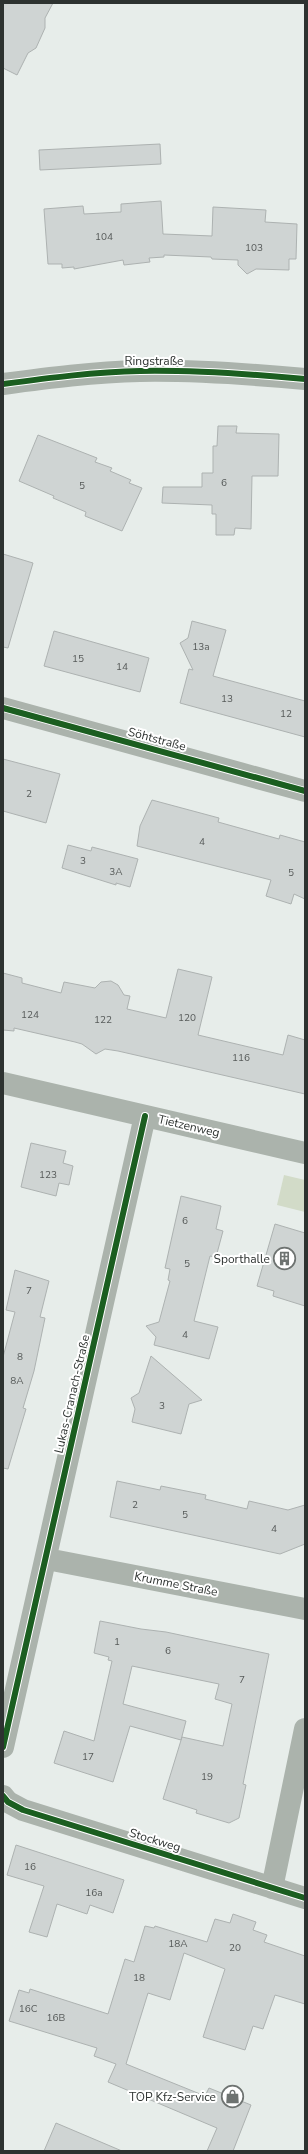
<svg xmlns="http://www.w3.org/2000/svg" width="308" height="2154" font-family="'Nunito Sans',sans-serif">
<rect width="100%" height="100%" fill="#e7edea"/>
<path fill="#d2dbc8" d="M284,1175L305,1180V1212L277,1205Z"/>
<path fill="#cfd4d3" stroke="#adb2b1" d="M3,3H53L45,18V28L36,48L28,53L17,75L3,68Z
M160,144L161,164L40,170L39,150Z
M161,201L163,234L212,236L213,207L266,210L265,222L297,224L296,259H289V270L256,269L247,274L238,265V260L212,259L211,257L164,255V257L149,258L150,262L124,265L123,260L74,269V267L62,268V264H48L44,209L83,206L84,214L121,212V204Z
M218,426H237L236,433L279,434L278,476H252L251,529L235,528L234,535H216V514H212V505L162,503L163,487H202V473H213V446H217Z
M38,435L97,458L95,462L112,468L110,471L131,480L129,483L142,488L122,531L85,516L86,512L53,498L54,496L19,481Z
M3,554L33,563L8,648L3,647Z
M192,621L226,630L213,676L305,701V737L180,703L189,669L193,670L180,643L188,638Z
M54,631L149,658L140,692L44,666Z
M3,759L60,774L46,823L3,811Z
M152,800L219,818L218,822L279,839L280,835L305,842V899L294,894L291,904L266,896L271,880L137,846L140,826Z
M68,845L91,851L92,847L138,859L130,887L116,883V885L62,868Z
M178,969L212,977L198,1035L283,1055L288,1035L305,1040V1094L118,1051L105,1049L96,1054L82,1044L75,1042L14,1028V1031L3,1030V973L22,978V983L61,993L64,982L95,988L101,982L111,981L118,985L124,995L130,996L127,1009L166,1018Z
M31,1143L66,1151L63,1163L73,1166L69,1185L59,1183L56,1196L21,1187Z
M181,1196L221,1206L216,1229L223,1231L216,1257L210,1256L194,1321L218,1327L209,1359L154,1345L156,1337L146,1326L159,1322L170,1281L168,1280L170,1269L165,1268Z
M275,1224L305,1233V1306L273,1296L274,1291L257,1286Z
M15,1270L49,1281L40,1317L45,1318L34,1371L23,1408L26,1409L8,1469L3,1468V1357L15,1312L6,1310Z
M151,1356L202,1400L189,1404L181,1434L132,1422L135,1409L131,1398L139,1393Z
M117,1481L160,1490L161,1486L206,1495L205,1499L247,1509L249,1501L288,1510L305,1505V1544L280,1554L110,1517Z
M100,1621L141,1629L166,1632L269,1654L243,1784L246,1785L239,1818L229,1823L196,1813L197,1810L163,1799L182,1737L223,1746L232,1704L215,1699L219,1684L132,1666L123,1704L186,1721L181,1740L130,1726L113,1782L54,1763L64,1731L94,1741L112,1661L108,1660L109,1657L94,1653Z
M16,1845L124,1880L113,1913L90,1905L87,1914L57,1904L47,1937L29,1932L44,1886L7,1875Z
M233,1914L256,1922L253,1930L267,1935L264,1942L305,1956V2004L275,1995L263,2029L253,2026L245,2050L203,2037L225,1969L184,1953L170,2000L148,1993L126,2064L205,2096L209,2088L251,2105L233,2151H207L217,2128L108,2082L116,2064L94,2056L97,2048L9,2021L19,1990L29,1993L30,1989L108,2014L125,1959L134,1962L145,1926L154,1928L155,1926L207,1942L215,1919L230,1923Z
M56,2123L122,2151H44Z"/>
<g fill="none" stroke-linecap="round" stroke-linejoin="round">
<path stroke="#abb3ac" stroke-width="22" d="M3,384C48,378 94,372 140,371C195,370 250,374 305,379
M3,708L305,791
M3,1083L305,1153
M47,1559L305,1609
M3,1747L145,1116
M3,1796L8,1802L23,1810L305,1898
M272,1888L305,1729"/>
<defs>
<path id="cycleway" d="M3,384C48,378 94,372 140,371C195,370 250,374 305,379
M3,708L305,791
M3,1747L145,1116
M3,1796L8,1802L23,1810L305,1898"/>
</defs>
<use href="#cycleway" stroke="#fff" stroke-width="8"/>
<use href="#cycleway" stroke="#1b5e20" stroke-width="6"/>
</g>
<defs>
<symbol id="building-ring" viewBox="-11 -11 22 22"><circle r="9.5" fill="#fff" stroke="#6e7371" stroke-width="1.5"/><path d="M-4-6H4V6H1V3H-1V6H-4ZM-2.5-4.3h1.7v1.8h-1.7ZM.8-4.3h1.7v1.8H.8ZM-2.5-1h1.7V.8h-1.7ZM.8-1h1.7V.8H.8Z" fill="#6e7371"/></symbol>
<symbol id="shop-ring" viewBox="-11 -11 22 22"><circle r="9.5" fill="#fff" stroke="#6e7371" stroke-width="1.5"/><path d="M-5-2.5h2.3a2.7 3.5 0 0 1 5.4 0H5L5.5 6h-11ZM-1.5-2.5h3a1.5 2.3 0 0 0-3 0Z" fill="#6e7371"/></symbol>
</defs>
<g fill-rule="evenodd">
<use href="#building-ring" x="272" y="1246" width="25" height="25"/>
<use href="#shop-ring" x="220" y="2084" width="25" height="25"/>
</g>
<g text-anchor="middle" stroke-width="4" stroke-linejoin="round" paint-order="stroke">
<g font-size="10" fill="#565a59">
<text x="104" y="240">104</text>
<text x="254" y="251">103</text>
<text x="224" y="486">6</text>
<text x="82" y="489">5</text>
<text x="201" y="650">13a</text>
<text x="78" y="662">15</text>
<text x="122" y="670">14</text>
<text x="227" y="702">13</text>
<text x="286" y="717">12</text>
<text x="29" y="797">2</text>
<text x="202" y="845">4</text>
<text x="83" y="864">3</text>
<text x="116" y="875">3A</text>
<text x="291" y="876">5</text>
<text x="30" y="1018">124</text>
<text x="187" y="1021">120</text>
<text x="103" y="1023">122</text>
<text x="241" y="1061">116</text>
<text x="48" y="1178">123</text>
<text x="185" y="1224">6</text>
<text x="187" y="1267">5</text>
<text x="29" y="1294">7</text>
<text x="185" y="1338">4</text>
<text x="20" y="1360">8</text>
<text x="17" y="1384">8A</text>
<text x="162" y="1409">3</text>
<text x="135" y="1508">2</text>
<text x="185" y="1518">5</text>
<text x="274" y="1532">4</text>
<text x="117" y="1645">1</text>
<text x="168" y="1654">6</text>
<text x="242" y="1683">7</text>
<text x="88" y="1760">17</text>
<text x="207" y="1780">19</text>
<text x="30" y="1870">16</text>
<text x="94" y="1896">16a</text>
<text x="178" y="1947">18A</text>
<text x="235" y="1951">20</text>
<text x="139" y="1981">18</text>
<text x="28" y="2012">16C</text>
<text x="56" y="2021">16B</text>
</g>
<g font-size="12" fill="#2d3230" stroke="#fff">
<text x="154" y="365">Ringstraße</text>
<text transform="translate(157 739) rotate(15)" y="4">Söhtstraße</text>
<text transform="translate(189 1126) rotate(13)" y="4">Tietzenweg</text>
<text transform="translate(72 1394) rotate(-77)" y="4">Lukas-Cranach-Straße</text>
<text transform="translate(176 1584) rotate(11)" y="4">Krumme Straße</text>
<text transform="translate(155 1840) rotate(17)" y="4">Stockweg</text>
</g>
<g font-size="12" fill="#2d3230" stroke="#fff" text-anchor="end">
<text x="270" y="1263">Sporthalle</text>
<text x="216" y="2101">TOP Kfz-Service</text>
</g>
</g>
<rect width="308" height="2154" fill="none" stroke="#2d3230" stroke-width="8"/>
</svg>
